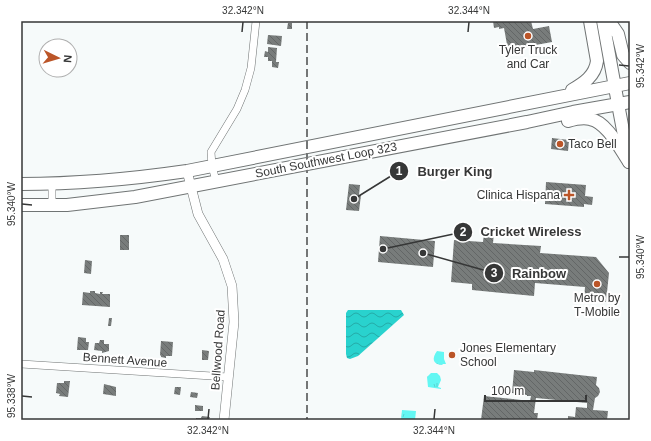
<svg xmlns="http://www.w3.org/2000/svg" width="651" height="441" font-family="Helvetica,sans-serif">
<defs>
<pattern id="grass-tufts" width="24" height="20" patternUnits="userSpaceOnUse"><rect width="24" height="20" fill="#63f7f3"/><path d="M3 7l-1-3M5 7V3M7 7l1-3M15 17l-1-3M17 17v-4M19 17l1-3" fill="none" stroke="#57d4d1"/></pattern>
<pattern id="water-waves" width="16" height="10" patternUnits="userSpaceOnUse"><rect width="16" height="10" fill="#29d2ce"/><path d="M0 5q4-4 8 0t8 0" fill="none" stroke="#24aba8"/></pattern>
<pattern id="building-back-hatch" width="6" height="6" patternUnits="userSpaceOnUse"><rect width="6" height="6" fill="#787c7b"/><path d="M-1 5l2 2M0 0l6 6M5-1l2 2" fill="none" stroke="#636666"/></pattern>
</defs>
<rect width="100%" height="100%" fill="#f6fafa"/>
<path fill="url(#grass-tufts)" d="M437,351L444,352V359L446,364H443L442,365C432,364 432,358 437,351Z
M431,373H437L440,376L441,380L438,387L441,388V389L428,387L427,377Z
M402,410L416,411L415,420H401Z"/>
<path fill="url(#water-waves)" d="M348,310H401L404,315L358,356L350,359L347,358L346,354V313Z"/>
<path fill="url(#building-back-hatch)" d="M493,21H531L533,29L549,26L552,42L508,50L504,28L499,29V27L494,28Z
M288,23H292V29H287Z
M268,35L282,36L281,46L267,44Z
M268,47L277,48L276,62H279L278,68L272,67V61H268V57H264L265,51L268,52Z
M552,138L569,140L568,151L551,149Z
M546,182L586,185L585,196L593,197L592,205L584,204V207L545,204Z
M349,184L360,185L359,195H361L359,211L346,210Z
M484,232L494,233L493,243L541,246L540,253L596,257L609,273L606,302L584,300L585,287L535,283L534,296L472,290V284L451,282L454,240L483,242Z
M120,235H129V250H120Z
M380,236L435,241L433,267L378,262Z
M85,260L92,261L91,274L84,273Z
M90,291H95V293L100,294V292H103L102,294H110V307L82,305L83,292L90,293Z
M109,318H112L111,326H108Z
M78,337L86,338V342H89L88,350H77Z
M100,340H104V344H109V351L102,353V351L94,350L95,343H99Z
M161,341L173,342L172,356H166V358L161,357V356L160,355Z
M202,350L209,351L208,360H202Z
M514,370L534,372V370L597,377L596,385L599,388L600,392L598,396L595,398L593,410L608,411L607,420H568V416L575,417L576,407L587,408V403L536,398L534,413H538L537,420H481L484,396L530,401L531,396H527V395L512,393Z
M64,381H70L68,397L59,396L60,394L56,393L57,383H64Z
M104,384L116,387V396L103,394Z
M175,387H181L180,395L174,394Z
M191,392L198,393L197,398L190,397Z
M195,405L203,406V411H195Z
M202,416L210,417L209,420H196V418H201Z"/>
<g fill="none" stroke-linecap="round" stroke-linejoin="round">
<defs>
<path id="minor" d="M216,181L212,166L211,152L237,109L245,90L251,68L256,21
M52,184V205
M21,364L228,377"/>
<path id="tertiary" d="M187,171L198,214L223,259L232,286L234,322L224,420"/>
<path id="primary" d="M618,104L629,162"/>
<path id="trunk" d="M603,21L618,104
M609,21L618,34L623,55L630,63
M572,90C584,83 595,76 597,61L590,21
M568,121C575,119 582,117 590,119C607,122 620,149 629,162
M21,184C77,184 132,179 187,171L630,83
M21,205H67L135,197L527,122L573,112L630,102"/>
</defs>
<use href="#minor" stroke="#707474" stroke-width="8"/>
<use href="#tertiary" stroke="#707474" stroke-width="10"/>
<use href="#primary" stroke="#707474" stroke-width="14"/>
<use href="#trunk" stroke="#707474" stroke-width="14"/>
<use href="#minor" stroke="#fff" stroke-width="7"/>
<use href="#tertiary" stroke="#fff" stroke-width="9"/>
<use href="#primary" stroke="#fff" stroke-width="12"/>
<use href="#trunk" stroke="#fff" stroke-width="12"/>
<path stroke="#747676" stroke-width="2" stroke-dasharray="8 4" stroke-linecap="butt" d="M307,21V420"/>
</g>
<path fill="none" stroke="#363737" stroke-width="1.5" d="M242,32L243,22M468,32L469,22M619,65L629,66M22,204L32,205M619,257H629M22,396L32,397M208,419L209,409M434,419L435,409"/>
<g fill="#bb5528" stroke="#fff" stroke-width="1.5">
<circle cx="528" cy="36" r="4"/>
<circle cx="560" cy="144" r="4"/>
<path d="M567 189h4v4h4v4h-4v4h-4v-4h-4v-4h4z"/>
<circle cx="597" cy="284" r="4"/>
<circle cx="452" cy="355" r="4"/>
</g>
<g text-anchor="middle" stroke-width="4" stroke-linejoin="round" paint-order="stroke">
<g font-size="12" fill="#363737" stroke="#fff">
<text x="528" y="54">Tyler Truck<tspan x="528" dy="14">and Car</tspan></text>
<text x="568" y="148" text-anchor="start">Taco Bell</text>
<text x="560" y="199" text-anchor="end">Clinica Hispana</text>
<text x="597" y="302">Metro by<tspan x="597" dy="14">T-Mobile</tspan></text>
<text x="460" y="352" text-anchor="start">Jones Elementary<tspan x="460" dy="14">School</tspan></text>
</g>
<g font-size="12" fill="#363737" stroke="#fff">
<text transform="translate(326 160) rotate(-11)" y="4">South Southwest Loop 323</text>
<text transform="translate(218 350) rotate(-86)" y="4">Bellwood Road</text>
<text transform="translate(125 360) rotate(4)" y="4">Bennett Avenue</text>
</g>
</g>
<path fill="none" stroke="#363737" stroke-width="1.5" d="M354 199L399 171M383 249L463 232M423 253L494 273"/>
<g fill="#363737" stroke="#fff" stroke-width="1.5">
<circle cx="354" cy="199" r="4"/>
<circle cx="383" cy="249" r="4"/>
<circle cx="423" cy="253" r="4"/>
<circle cx="399" cy="171" r="10"/>
<circle cx="463" cy="232" r="10"/>
<circle cx="494" cy="273" r="10"/>
</g>
<g font-size="12" text-anchor="middle" font-weight="bold" fill="#fff">
<text x="399" y="175">1</text>
<text x="463" y="236">2</text>
<text x="494" y="277">3</text>
</g>
<g font-size="13" text-anchor="middle" font-weight="bold" fill="#363737" stroke="#fff" stroke-width="4" stroke-linejoin="round" paint-order="stroke">
<text x="455" y="176">Burger King</text>
<text x="531" y="236">Cricket Wireless</text>
<text x="539" y="278">Rainbow</text>
</g>
<rect width="651" height="441" fill="none" stroke="#ffffff" stroke-width="44"/>
<g transform="translate(58 58) rotate(95)"><circle r="19" fill="#ffffff" stroke="#afafaf"/>
<path d="M0-3L7 15L0 10L-7 15Z" fill="#bb5528"/>
<text y="-6" font-size="11" font-weight="bold" text-anchor="middle" fill="#363737">N</text>
</g>
<path d="M485 395v6h101v-6" fill="none" stroke="#363737" stroke-width="2"/>
<text x="491" y="395" font-size="12" fill="#363737" stroke="#ffffff" stroke-width="3" paint-order="stroke">100 m</text>
<rect x="22" y="22" width="607" height="397" fill="none" stroke="#363737" stroke-width="1.5"/>
<g font-size="10" text-anchor="middle" fill="#363737">
<text x="243" y="14">32.342°N</text>
<text x="469" y="14">32.344°N</text>
<text transform="translate(640 66) rotate(-90)" y="4">95.342°W</text>
<text transform="translate(11 204) rotate(-90)" y="4">95.340°W</text>
<text transform="translate(640 257) rotate(-90)" y="4">95.340°W</text>
<text transform="translate(11 396) rotate(-90)" y="4">95.338°W</text>
<text x="208" y="434">32.342°N</text>
<text x="434" y="434">32.344°N</text>
</g>
</svg>
